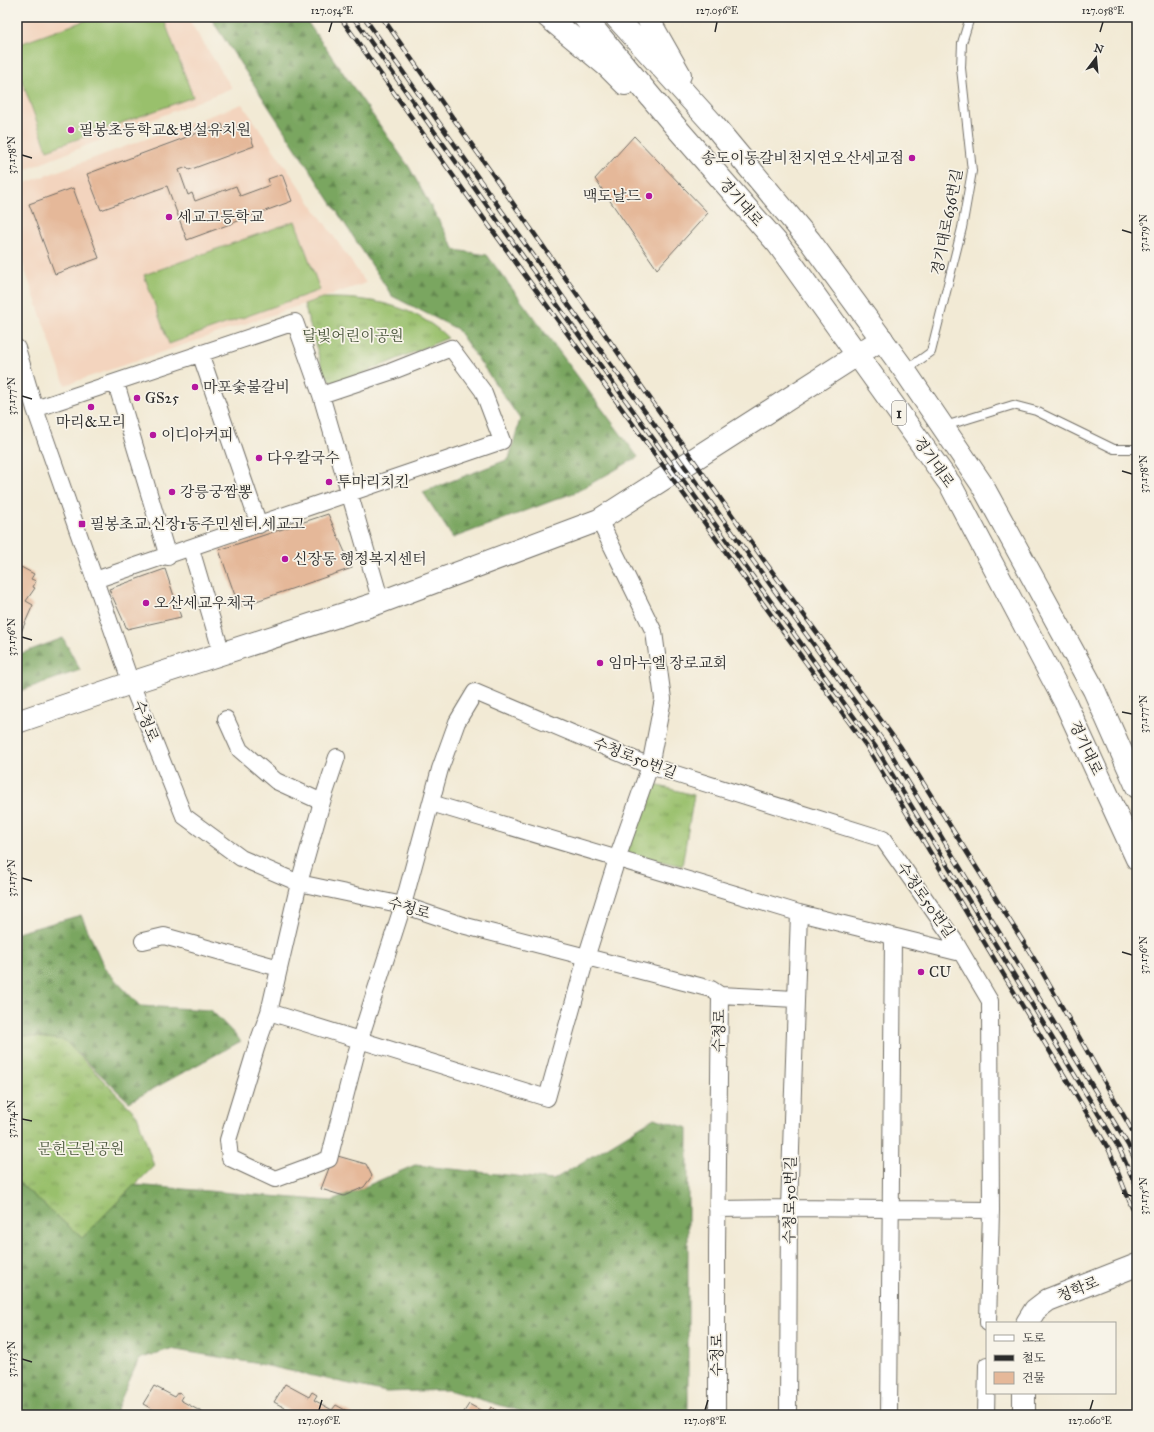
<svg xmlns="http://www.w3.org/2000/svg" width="1154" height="1432" font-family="'IM FELL Great Primer','Noto Serif KR',serif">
<defs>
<pattern id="grass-tufts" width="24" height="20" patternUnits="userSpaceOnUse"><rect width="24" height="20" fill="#99c06c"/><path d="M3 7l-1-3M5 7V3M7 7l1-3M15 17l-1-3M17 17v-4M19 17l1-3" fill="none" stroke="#7d9c59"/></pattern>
<pattern id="forest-firs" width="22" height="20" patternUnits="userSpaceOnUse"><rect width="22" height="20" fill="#7aa660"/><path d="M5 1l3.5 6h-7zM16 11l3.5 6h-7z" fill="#64874f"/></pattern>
</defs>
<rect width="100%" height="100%" fill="#f7f3e8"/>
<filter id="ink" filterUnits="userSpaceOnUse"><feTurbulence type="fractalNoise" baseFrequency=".025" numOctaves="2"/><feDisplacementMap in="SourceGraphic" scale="8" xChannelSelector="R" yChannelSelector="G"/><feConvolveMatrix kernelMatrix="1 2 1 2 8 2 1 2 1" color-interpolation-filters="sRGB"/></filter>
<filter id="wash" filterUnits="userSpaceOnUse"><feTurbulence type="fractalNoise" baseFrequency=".012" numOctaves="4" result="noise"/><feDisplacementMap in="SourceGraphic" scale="16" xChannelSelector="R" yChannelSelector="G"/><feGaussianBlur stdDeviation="0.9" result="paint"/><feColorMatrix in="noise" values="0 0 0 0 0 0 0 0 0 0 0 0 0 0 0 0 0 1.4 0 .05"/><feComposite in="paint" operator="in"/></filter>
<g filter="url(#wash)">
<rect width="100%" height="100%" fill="#f2ead5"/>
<path fill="#f3d4be" d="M17,17H187L232,88L17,173Z
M242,104L366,283L65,385L17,247V186Z"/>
<path fill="url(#grass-tufts)" stroke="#62764c" d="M322,298C369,297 413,304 448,338L339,383L329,380L323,371L304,304Z
M644,782L694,795L682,866L622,852Z
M17,1035L64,1040L137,1115L154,1166L82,1238L17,1181Z"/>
<path fill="url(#forest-firs)" stroke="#526846" d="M210,17H304L409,167L455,250L487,255L638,457L576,492L453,538L423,492L509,459L520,419L457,329L392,296Z
M63,638L80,670L17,692V655Z
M81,915L105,969L140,1006L211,1010L241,1041L129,1102L64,1040L17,1035V933Z
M654,1118L688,1128V1415H534L448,1390L386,1392L254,1363L170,1349L139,1359L114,1415H17V1181L82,1238L134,1185L332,1201L415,1165L553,1180Z"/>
<path fill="#99c06c" stroke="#62764c" d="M95,17H163L193,97L47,150L17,67V45Z
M295,221L320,290L169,344L144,275Z"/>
<g id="blocks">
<path fill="#e5b899" d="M222,124L225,132L246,125L254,146L189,170L187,167L179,170L188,195L192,193L195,201L236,186L240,196L270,185L268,179L282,174L292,201L187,240L167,186L101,210L87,174Z
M634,136L708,213L657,269L595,179Z
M73,188L99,258L55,274L29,204Z
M328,514L352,568L239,607L219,550Z
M21,567L34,574L31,579L36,581L33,587L35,588L26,601L33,605L21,632L17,630V576Z
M165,569L181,617L127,629L109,589Z
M334,1155L366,1164L372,1176L364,1187L344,1196L321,1189Z
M285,1384L309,1397L312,1392L317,1395L314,1400L332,1410L336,1405L354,1415H298L274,1402Z
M154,1386L175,1397L179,1392L183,1395L180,1400L207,1415H163L143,1404Z
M469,1404L487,1414L491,1407L496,1410L492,1415H462Z"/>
</g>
</g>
<g filter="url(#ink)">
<use href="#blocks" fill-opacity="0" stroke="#716e66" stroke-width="1"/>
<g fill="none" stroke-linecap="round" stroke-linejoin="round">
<defs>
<path id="lane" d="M906,370L931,352L962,228L972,171L961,68L962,43L970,17
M945,426L1013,405L1036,411L1114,449H1137"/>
<path id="street" d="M17,348L35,409L131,683L184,816L241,858L299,883L403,905L462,925L711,989L720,995L717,1247V1415
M200,353L259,525
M116,383L168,557
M321,395L381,602
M35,409L295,322L321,395L390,372L451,348L483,391L502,441L95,580
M191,549L222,654
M226,719L240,750L276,781L322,802
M337,757L322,802L299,883L269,1012L257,1045L228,1140L230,1158L275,1179L329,1159L360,1039L403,905L440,769L457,722L475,692L650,766L883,839L954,940L990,1001L991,1210L988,1323
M431,803L799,913L961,953
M143,941L164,936L279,968
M720,995L795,999
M269,1012L547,1098L586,958L617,859L650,766L663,699L654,632L599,520
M717,1209L789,1208L991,1210
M788,1415L789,1208L799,913
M889,1415L893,936
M986,1415L987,1365"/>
<path id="secondary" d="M17,722L131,683L381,602L599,520L882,339
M1027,1323L1035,1310L1048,1300L1137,1265
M1024,1415V1393"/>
<path id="primary" d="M548,17L607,66L625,84
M584,17L675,126L778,244L950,484L1065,702L1137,859
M616,17L712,123L810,241L905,371L981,483L1094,690L1137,787
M647,17L680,75"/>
</defs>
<use href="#lane" stroke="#716e66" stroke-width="10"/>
<use href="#street" stroke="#716e66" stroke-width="18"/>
<use href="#secondary" stroke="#716e66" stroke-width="24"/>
<use href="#primary" stroke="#716e66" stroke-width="24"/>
<use href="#lane" stroke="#fff" stroke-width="8"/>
<use href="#street" stroke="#fff" stroke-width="16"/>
<use href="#secondary" stroke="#fff" stroke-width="22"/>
<use href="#primary" stroke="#fff" stroke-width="22"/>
<defs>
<path id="rail" d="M340,17L469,198L867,747L1109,1150L1137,1220
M353,17L598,362L875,746L1119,1148L1137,1188
M364,17L607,359L884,742L1128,1145L1137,1164
M382,17L763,559L900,746L1041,970L1137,1139"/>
</defs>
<use href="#rail" stroke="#2b2b2b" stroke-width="4.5"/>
<use href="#rail" stroke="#f7f3e8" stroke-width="3" stroke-dasharray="9" stroke-linecap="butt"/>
</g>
</g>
<path fill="none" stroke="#2b2b2b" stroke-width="1.5" d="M329,32L332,22M715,32L717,22M1100,32L1103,22M22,155L32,158M1122,230L1132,233M22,396L32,399M1122,471L1132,474M22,637L32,640M1122,712L1132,714M22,878L32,881M1122,952L1132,955M22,1119L32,1121M1122,1193L1132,1196M22,1359L32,1362M319,1410L322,1400M705,1410L708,1400M1090,1410L1093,1400"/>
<g fill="#b5179e" stroke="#f7f3e8" stroke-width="1.5">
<circle cx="71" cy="130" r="4"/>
<circle cx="912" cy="158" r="4"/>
<circle cx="649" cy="196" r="4"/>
<circle cx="169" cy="217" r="4"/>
<circle cx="195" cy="387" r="4"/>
<circle cx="137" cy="398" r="4"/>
<circle cx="91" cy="407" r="4"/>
<circle cx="153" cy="435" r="4"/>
<circle cx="259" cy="458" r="4"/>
<circle cx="329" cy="482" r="4"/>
<circle cx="172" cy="492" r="4"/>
<rect x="78" y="520" width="8" height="8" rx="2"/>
<circle cx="285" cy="559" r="4"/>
<circle cx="146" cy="603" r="4"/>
<circle cx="600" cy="663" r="4"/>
<circle cx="921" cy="972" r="4"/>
</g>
<g text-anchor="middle" stroke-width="3.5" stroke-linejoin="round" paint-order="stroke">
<rect fill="#f7f3e8" stroke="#686764" stroke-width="1" x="892" y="401" width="14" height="24" rx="3"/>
<g font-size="14" font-weight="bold" fill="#2b2b2b">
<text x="899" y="418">1</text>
</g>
<g font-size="15" fill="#2b2b2b" stroke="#f7f3e8" text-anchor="start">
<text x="79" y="135">필봉초등학교&amp;병설유치원</text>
<text x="904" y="163" text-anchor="end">송도이동갈비천지연오산세교점</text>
<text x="641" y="201" text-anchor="end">맥도날드</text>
<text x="177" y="222">세교고등학교</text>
<text x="203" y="392">마포숯불갈비</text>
<text x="145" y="403">GS25</text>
<text x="91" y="427" text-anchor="middle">마리&amp;모리</text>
<text x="161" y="440">이디아커피</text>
<text x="267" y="463">다우칼국수</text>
<text x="337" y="487">투마리치킨</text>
<text x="180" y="497">강릉궁짬뽕</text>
<text x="90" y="529">필봉초교.신장1동주민센터.세교고</text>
<text x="293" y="564">신장동 행정복지센터</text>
<text x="154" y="608">오산세교우체국</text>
<text x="608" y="668">임마누엘 장로교회</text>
<text x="929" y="977">CU</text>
</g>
<g font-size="15" fill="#2b2b2b" stroke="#f7f3e8">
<text transform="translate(741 202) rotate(49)" y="5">경기대로</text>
<text transform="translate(947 222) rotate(-79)" y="5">경기대로636번길</text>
<text transform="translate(934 462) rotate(55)" y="5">경기대로</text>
<text transform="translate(146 721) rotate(68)" y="5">수청로</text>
<text transform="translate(1086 748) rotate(65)" y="5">경기대로</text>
<text transform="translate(635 758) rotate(21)" y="5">수청로50번길</text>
<text transform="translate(926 900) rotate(55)" y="5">수청로50번길</text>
<text transform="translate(409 908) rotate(16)" y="5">수청로</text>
<text transform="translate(719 1031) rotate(-89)" y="5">수청로</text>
<text transform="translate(790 1200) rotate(-89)" y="5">수청로50번길</text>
<text transform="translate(1078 1289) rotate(-22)" y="5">청학로</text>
<text transform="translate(717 1355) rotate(-90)" y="5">수청로</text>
</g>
<g font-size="15" fill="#4c583e" stroke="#f7f3e8">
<text x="353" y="341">달빛어린이공원</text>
<text x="81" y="1154">문헌근린공원</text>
</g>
</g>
<rect width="1154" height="1432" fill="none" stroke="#f7f3e8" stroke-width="44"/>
<rect x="986" y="1322" width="130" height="72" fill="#f7f3e8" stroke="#a5a39c"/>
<rect x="994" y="1335" width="20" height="6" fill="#ffffff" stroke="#a5a39c"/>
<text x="1022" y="1342" font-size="12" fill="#2b2b2b">도로</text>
<rect x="994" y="1355" width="20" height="6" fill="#2b2b2b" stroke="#a5a39c"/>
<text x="1022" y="1362" font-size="12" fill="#2b2b2b">철도</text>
<rect x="994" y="1372" width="20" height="12" fill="#e5b899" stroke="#a5a39c"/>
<text x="1022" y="1382" font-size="12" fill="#2b2b2b">건물</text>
<g transform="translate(1096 58) rotate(16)" stroke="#f7f3e8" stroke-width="3" paint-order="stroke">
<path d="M0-3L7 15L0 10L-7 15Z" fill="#2b2b2b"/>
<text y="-6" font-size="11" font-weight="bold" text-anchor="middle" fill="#2b2b2b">N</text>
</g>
<rect x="22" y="22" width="1110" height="1388" fill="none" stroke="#2b2b2b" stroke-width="1.5"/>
<g font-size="10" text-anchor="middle" fill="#2b2b2b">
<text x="332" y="14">127.054°E</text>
<text x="717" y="14">127.056°E</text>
<text x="1103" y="14">127.058°E</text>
<text transform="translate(11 155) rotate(-90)" y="4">37.178°N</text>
<text transform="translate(1143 233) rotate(-90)" y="4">37.179°N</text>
<text transform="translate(11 396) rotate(-90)" y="4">37.177°N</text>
<text transform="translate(1143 474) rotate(-90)" y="4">37.178°N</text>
<text transform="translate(11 637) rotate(-90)" y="4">37.176°N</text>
<text transform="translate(1143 714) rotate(-90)" y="4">37.177°N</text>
<text transform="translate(11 878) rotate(-90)" y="4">37.175°N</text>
<text transform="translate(1143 955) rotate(-90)" y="4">37.176°N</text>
<text transform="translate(11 1119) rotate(-90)" y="4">37.174°N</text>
<text transform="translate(1143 1196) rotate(-90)" y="4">37.175°N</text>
<text transform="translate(11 1359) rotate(-90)" y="4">37.173°N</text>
<text x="319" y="1424">127.056°E</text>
<text x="705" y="1424">127.058°E</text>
<text x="1090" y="1424">127.060°E</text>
</g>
</svg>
